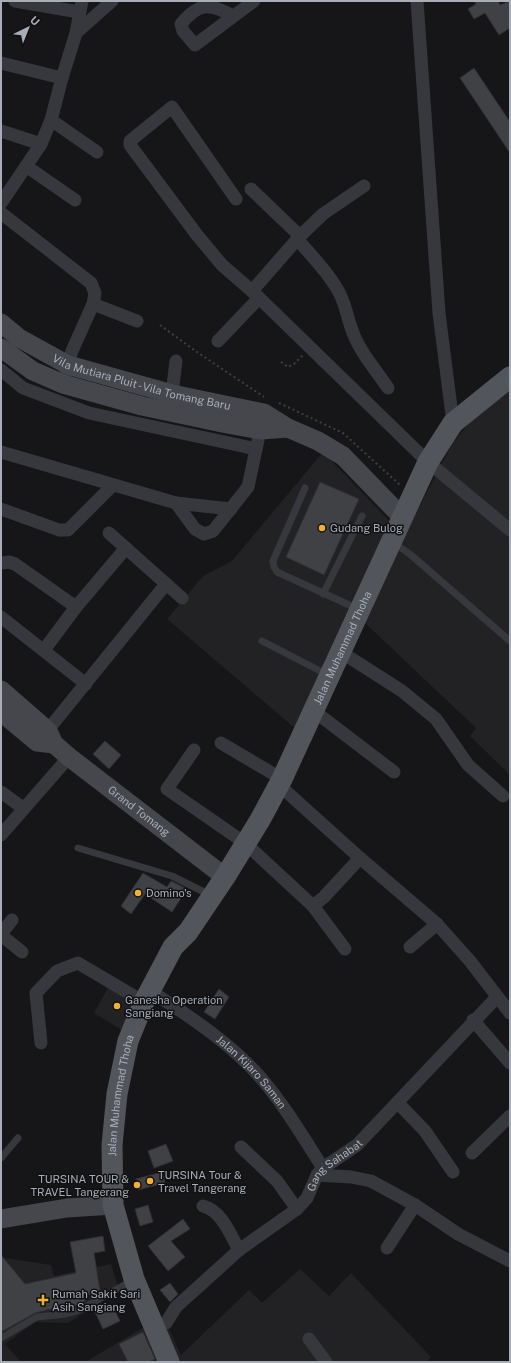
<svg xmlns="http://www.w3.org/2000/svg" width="511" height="1363" font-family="'Public Sans',sans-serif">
<rect width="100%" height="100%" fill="#161618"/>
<path fill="#222225" d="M510,382V775L470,736L476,728L364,622L311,742L167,619L203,576L232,561L323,452L404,536L452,444L489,398Z
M110,984L138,1001L125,1032L94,1013Z
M4,1258L51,1265L54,1276L111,1264L119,1290L68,1323L35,1322L5,1344L21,1362H1V1260Z
M300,1269L329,1296L351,1273L431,1357L426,1362H85L163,1316L181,1355L249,1290L262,1303Z"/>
<path fill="#404145" stroke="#303034" d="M474,1H498L500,5L510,1V28L499,35L485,13L474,19L468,9L476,4Z
M474,68L510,122V153L460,78Z
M320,482L359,499L324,575L286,557Z
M105,741L121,755L109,769L93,754Z
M143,873L167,887L171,881L187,889L172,912L145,894L131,914L121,906Z
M219,989L229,997L215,1019L204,1012Z
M166,1144L173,1161L154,1168L148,1151Z
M162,1172L165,1183L138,1190L136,1179Z
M148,1205L153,1222L140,1226L135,1209Z
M183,1219L190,1229L171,1241L185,1257L168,1271L148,1246Z
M103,1236L105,1251L94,1253L100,1291L87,1295L84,1302L78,1305L65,1309L56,1310L55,1308L35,1313L1,1332V1255L25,1284L76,1273L70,1242Z
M170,1283L178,1294L170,1302L160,1290Z
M112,1304L120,1321L103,1329L95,1312Z
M143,1332L155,1359L149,1362H128L119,1344Z"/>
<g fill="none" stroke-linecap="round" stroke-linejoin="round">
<path stroke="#3d3f44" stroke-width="2" stroke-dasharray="2 3" stroke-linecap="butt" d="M160,325L194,350L264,397
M281,362L288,367L294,364L303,355
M279,403L343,433L400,485"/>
<path stroke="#37383d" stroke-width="7" d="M305,488L273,561L274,567L277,572L358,609
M393,542L411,555L510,641
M323,594L362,516
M262,641L328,675
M78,848L172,876L210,895
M1,1158L18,1138
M1,1338L37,1317L66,1314L80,1310L133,1280"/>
<g stroke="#37383d" stroke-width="13">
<path d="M15,1L79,12"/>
<path d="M417,1L439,313L453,423"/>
<path d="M233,16C210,3 199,2 181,24L183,31L195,45L254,1"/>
<path d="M76,33L112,1"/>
<path d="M1,63L62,78"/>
<path d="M51,120L97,152"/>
<path d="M1,131L41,144L51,120L62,78L76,33L82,1"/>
<path d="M26,166L75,200"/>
<path d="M251,189L300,236"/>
<path d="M236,199L172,107L130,141V145L197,235L222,265L252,291L428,462L510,530"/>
<path d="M1,203L41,144"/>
<path d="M1,213L91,283L95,293L93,304L72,351L66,371"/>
<path d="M297,239C311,255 325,269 336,287C346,302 346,315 352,330C359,351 376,370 388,388"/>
<path d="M252,291L300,236L323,214L364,186"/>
<path d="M93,304L137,321"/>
<path d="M218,341L259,298"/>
<path d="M1,370L23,388L89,413L256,449"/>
<path d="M172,394L176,361"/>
<path d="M1,452L176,503L231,509"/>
<path d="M176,503L195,529L204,534L213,531L248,487L258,440"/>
<path d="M1,509L59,530H68L113,485"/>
<path d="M109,533L182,598"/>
<path d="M1,563L9,562L15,564L76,607"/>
<path d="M1,617L86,684"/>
<path d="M44,650L76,607L126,548"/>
<path d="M341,652L402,691L436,719L468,765L503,796"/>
<path d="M314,711L394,772"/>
<path d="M43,736L166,584"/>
<path d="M221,743L282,779"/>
<path d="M194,750L167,789L245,843L313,906L345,949"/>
<path d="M279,785L360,858L437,924L470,961L510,1013"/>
<path d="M1,792L23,808"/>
<path d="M1,835L69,757"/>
<path d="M313,906L324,897L360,858"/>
<path d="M1,934L12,920"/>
<path d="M1,935L22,952"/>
<path d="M410,947L437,924"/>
<path id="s1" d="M158,996C195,1020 232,1045 261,1078C285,1106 303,1137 323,1168"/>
<path d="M473,1020L510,1063"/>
<path d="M41,1043L36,993L57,971L78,963L144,1002"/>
<path d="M398,1103L425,1131L453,1172"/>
<path d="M241,1147L277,1181L297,1209"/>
<path d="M472,1153L510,1116"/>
<path d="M317,1175L351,1177L371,1181L415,1205L458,1234L510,1261"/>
<path d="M203,1206C222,1211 230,1234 239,1250"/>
<path d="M387,1248L415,1205"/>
<path id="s2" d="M166,1323L176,1307L239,1250L297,1209L307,1198L317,1175L323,1168L357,1145L497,997"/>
<path d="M309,1339L326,1362"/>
</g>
<g stroke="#45474d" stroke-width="19">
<path id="s3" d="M1,323L19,338L68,365L172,394L264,413L288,428L318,441L343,456L402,517"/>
<path d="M1,348L33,371L63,384L142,406L227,424L261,430L288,428"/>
<path id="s4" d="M1,690L48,731L54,744L69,757L225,877"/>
<path d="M1,712L37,742L54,744"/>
<path d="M1,1219L67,1208L113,1205"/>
</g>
<path stroke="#53555c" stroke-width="21" id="s5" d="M169,1362L134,1279L113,1205L112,1145L117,1094L128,1041L144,1002L173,947L188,932L225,877L260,820L282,779L428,462L453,423L510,377"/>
</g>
<g fill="#f2b134" stroke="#111113" stroke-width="1.5">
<circle cx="322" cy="528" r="4"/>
<circle cx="138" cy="893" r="4"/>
<circle cx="117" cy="1006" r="4"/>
<circle cx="150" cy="1181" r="4"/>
<circle cx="137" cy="1185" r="4"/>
<path d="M41 1294h4v4h4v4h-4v4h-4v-4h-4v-4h4z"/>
</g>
<g text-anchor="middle" stroke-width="3" stroke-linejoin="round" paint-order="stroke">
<g font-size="11" fill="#a8adb8" stroke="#111113">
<text dy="4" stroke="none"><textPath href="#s3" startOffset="155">Vila Mutiara Pluit - Vila Tomang Baru</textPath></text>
<text dy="4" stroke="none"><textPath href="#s5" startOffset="782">Jalan Muhammad Thoha</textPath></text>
<text dy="4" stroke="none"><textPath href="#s4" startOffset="185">Grand Tomang</textPath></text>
<text dy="4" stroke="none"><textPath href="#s1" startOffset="121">Jalan Kijaro Saman</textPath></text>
<text dy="4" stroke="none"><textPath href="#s5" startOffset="277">Jalan Muhammad Thoha</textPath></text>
<text dy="4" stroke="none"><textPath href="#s2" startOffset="234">Gang Sahabat</textPath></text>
</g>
<g font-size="11" fill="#a8adb8" stroke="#111113" text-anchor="start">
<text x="330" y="532">Gudang Bulog</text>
<text x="146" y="897">Domino's</text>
<text x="125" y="1004">Ganesha Operation<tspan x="125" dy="13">Sangiang</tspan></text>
<text x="158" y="1179">TURSINA Tour &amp;<tspan x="158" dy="13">Travel Tangerang</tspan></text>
<text x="129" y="1183" text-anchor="end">TURSINA TOUR &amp;<tspan x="129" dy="13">TRAVEL Tangerang</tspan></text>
<text x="52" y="1298">Rumah Sakit Sari<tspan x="52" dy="13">Asih Sangiang</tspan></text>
</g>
</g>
<rect width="511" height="1363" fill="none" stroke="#a8adb8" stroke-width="4"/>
<g transform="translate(28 28) rotate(43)" stroke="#111113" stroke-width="3" paint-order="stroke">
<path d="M0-3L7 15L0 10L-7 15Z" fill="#a8adb8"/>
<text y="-6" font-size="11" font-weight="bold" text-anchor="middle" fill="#a8adb8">U</text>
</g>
</svg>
